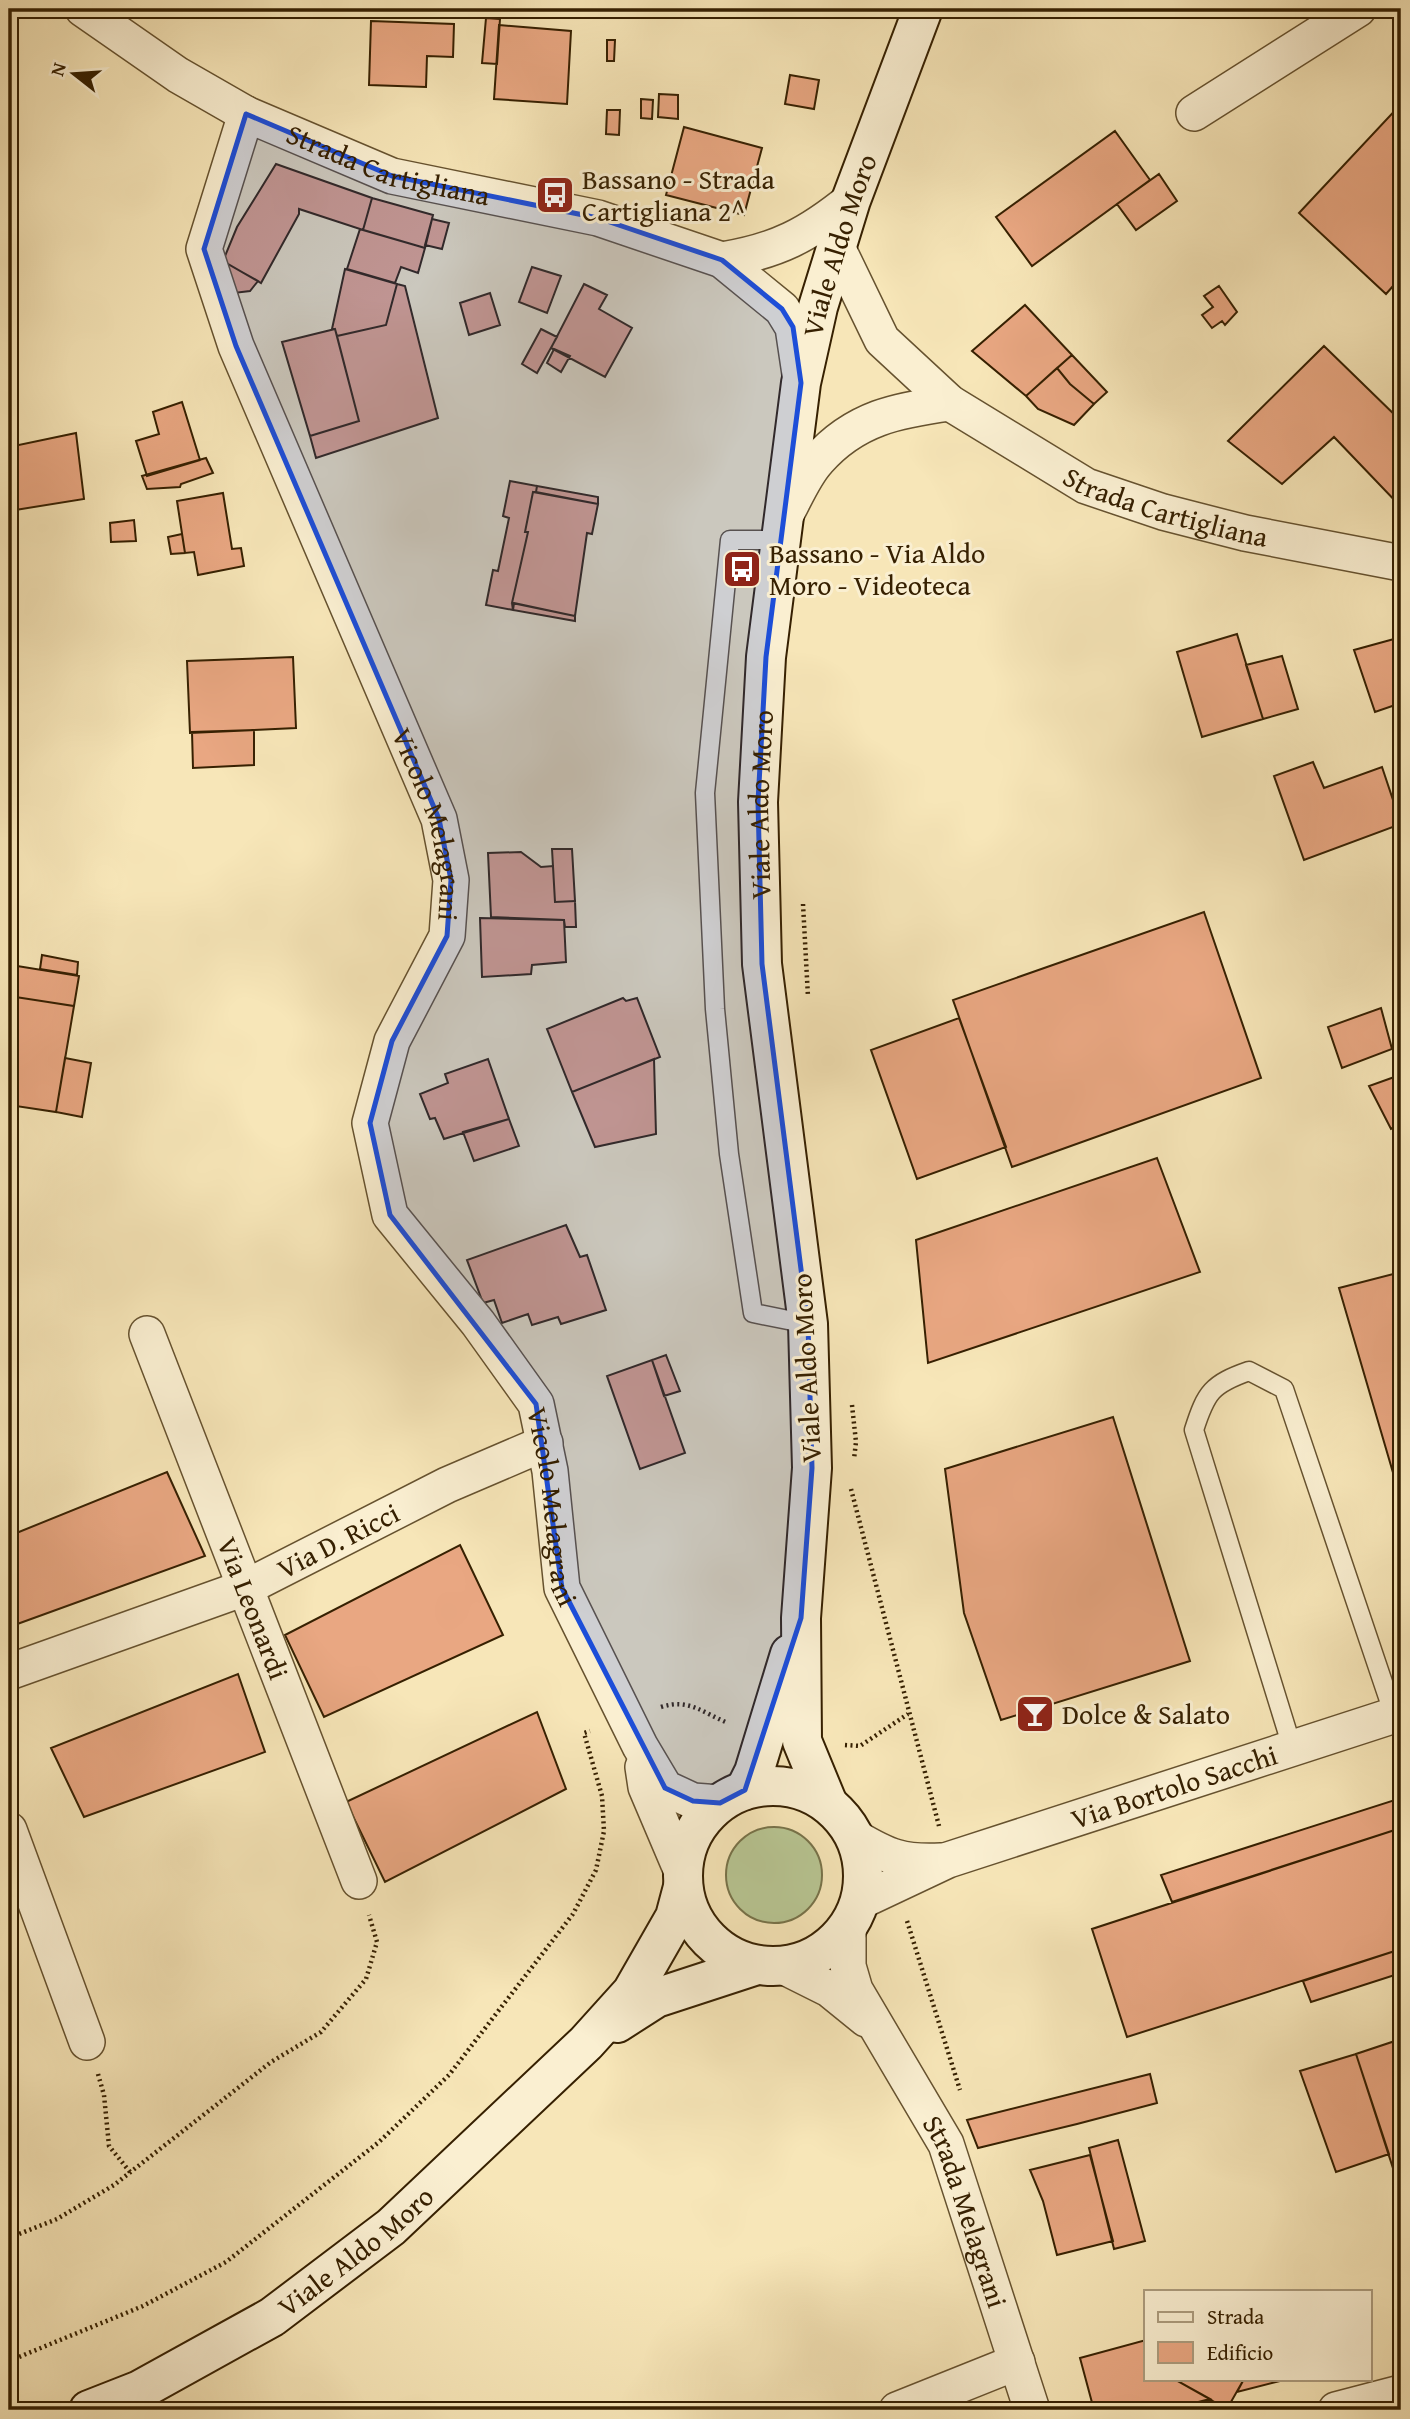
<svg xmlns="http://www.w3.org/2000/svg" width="1410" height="2419" font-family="'Gentium Book Plus',serif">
<rect width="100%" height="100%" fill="#f7e6b8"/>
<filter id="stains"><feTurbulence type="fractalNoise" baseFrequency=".00286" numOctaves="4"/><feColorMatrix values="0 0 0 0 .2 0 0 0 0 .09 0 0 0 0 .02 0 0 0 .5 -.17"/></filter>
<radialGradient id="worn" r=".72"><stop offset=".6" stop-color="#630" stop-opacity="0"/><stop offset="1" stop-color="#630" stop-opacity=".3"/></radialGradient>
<path fill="#b8c693" stroke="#77734a" stroke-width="2" d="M726 1875a48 48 0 1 1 96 0a48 48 0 1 1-96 0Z"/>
<path fill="#e9a782" stroke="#362001" stroke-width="2" d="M486,18L500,19L497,64L482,63Z
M371,21L454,24L453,57L427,56L426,87L369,85Z
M499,25L571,31L567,104L494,99Z
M607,40H615L614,61H607Z
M790,75L819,80L814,109L785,104Z
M659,94L678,95V119L658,117Z
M641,99L653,100L652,119L641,118Z
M1401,104V277L1386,294L1299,213Z
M607,110H620L619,135L606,134Z
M684,127L762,148L744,215L666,195Z
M1115,131L1150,180L1032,266L996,217Z
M276,164L372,198L363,230L299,209V214L261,283L223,261L237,227Z
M1159,174L1177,201L1136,230L1117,204Z
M372,198L433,215L425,248L363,230Z
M432,219L449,223L442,249L425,245Z
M360,229L425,248L418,273L401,267L395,283L347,269Z
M226,263L258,281L250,291L234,293Z
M532,267L561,276L547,313L519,302Z
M345,269L397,284L386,325L337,336L335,329H332Z
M397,284L405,286L438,418L316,458L310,436L359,421L337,336L386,325Z
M584,284L607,295L599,309L632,328L605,377L551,348Z
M1219,286L1237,312L1225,325L1222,321L1212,328L1202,315L1213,307L1204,296Z
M490,293L500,325L469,335L460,303Z
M1025,305L1072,355L1026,396L972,351Z
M335,329L359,421L310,436L282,342Z
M541,329L557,337L537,373L522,364Z
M1324,346L1401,421V507L1334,437L1282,484L1228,441Z
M554,349L570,356L561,372L547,363Z
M1072,355L1107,392L1094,404L1070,384L1057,368Z
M1057,368L1070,384L1094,404L1074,425L1038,409L1026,396Z
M182,402L200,460L147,476L136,441L159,434L153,412Z
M76,433L84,499L9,511V447Z
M206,458L213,473L181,484L180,487L147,489L142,476Z
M510,481L537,486L536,492H533L525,532H528L512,603L513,610L486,605L493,570L498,571L509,518L503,516Z
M537,486L598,497V504L536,492Z
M533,492L598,504L592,534L587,533L575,616L512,603L528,532H525Z
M223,493L232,549L241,548L244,566L198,575L194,552L185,553L177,501Z
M134,520L136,541L111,542L110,523Z
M182,534L185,553L171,554L168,537Z
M514,603L575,616V621L513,610Z
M1237,634L1263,719L1202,737L1177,652Z
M1394,639L1397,648L1401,647V703L1375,712L1354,650Z
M1282,656L1298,709L1263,719L1246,665Z
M293,657L296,728L190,733L187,661Z
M254,730V765L193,768L192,732Z
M1313,762L1324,788L1382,767L1401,824L1304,860L1274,776Z
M552,849H572L575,901L555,902Z
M521,852L541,867L553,866L555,902L575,901L576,927H565L564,920L491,917L488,853Z
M1204,912L1261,1078L1012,1167L953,1000Z
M480,918L564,920L566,962L532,965L531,974L482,977Z
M42,955L78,962L77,975L40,969Z
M11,965L79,976L74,1006L9,996Z
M9,996L74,1006L56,1112L9,1105Z
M623,998L626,1001L637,998L660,1057L572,1092L547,1029Z
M1381,1008L1392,1049L1342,1068L1328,1027Z
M959,1018L1006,1147L917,1179L871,1050Z
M65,1058L91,1063L82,1117L56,1112Z
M488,1059L509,1119L444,1139L435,1118L430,1119L420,1094L448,1083L445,1074Z
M654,1059L656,1134L595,1147L572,1092Z
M1400,1075L1401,1124L1391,1129L1369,1086Z
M509,1119L519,1146L474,1161L463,1132Z
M1157,1158L1200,1272L928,1363L916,1240Z
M566,1225L580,1257L587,1255L606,1310L561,1324L558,1317L532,1325L528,1314L502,1323L494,1300L483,1303L467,1260Z
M1401,1272V1500L1339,1288Z
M666,1355L680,1391L664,1396L652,1360Z
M652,1360L685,1453L640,1469L607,1376Z
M1113,1417L1190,1661L1001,1720L964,1613L945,1469Z
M167,1472L205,1556L9,1627V1536Z
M460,1545L503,1635L324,1717L285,1635Z
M238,1674L265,1752L84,1817L51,1748Z
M537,1712L566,1789L385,1882L346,1802Z
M1401,1798V1828L1172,1902L1161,1875Z
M1401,1828V1949L1127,2037L1092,1929Z
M1401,1949V1973L1311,2002L1303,1981Z
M1401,2039V2193L1356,2054Z
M1356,2054L1389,2154L1336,2172L1300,2071Z
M1150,2074L1157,2103L1077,2124L978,2148L967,2120Z
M1118,2140L1145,2241L1114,2249L1089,2148Z
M1090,2155L1113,2241L1057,2255L1043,2201L1030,2170Z
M1146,2340V2379H1174L1210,2399L1167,2410H1094L1080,2358Z
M1174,2379H1244L1227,2409Z
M1244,2379H1288L1237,2392Z"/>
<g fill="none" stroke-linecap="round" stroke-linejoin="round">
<defs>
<path id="service" d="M781,540H730L705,793L715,1009L729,1154L753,1313L808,1324
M1292,1747L1194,1430C1206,1392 1212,1384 1249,1371L1284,1389L1394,1715"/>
<g id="minor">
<path id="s1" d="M83,9L178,75L246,114L392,176L598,218L722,260L782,309L793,327L800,374"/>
<path d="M1194,113L1358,9"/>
<path id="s2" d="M246,114L204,249L236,346L439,819L451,880L447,936L392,1041L370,1123L390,1215L478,1323L536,1404L550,1471L562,1588L640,1746L665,1788L693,1801L720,1803"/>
<path id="s3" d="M837,247L882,340L950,403L1086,486L1163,512L1245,533L1401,563"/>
<path d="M722,260C777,251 808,235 851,200"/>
<path d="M785,516C795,498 804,475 818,460C855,418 898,410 950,403"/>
<path id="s4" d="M147,1334L359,1881"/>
<path id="s5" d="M9,1672L247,1587L447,1485L545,1443"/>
<path d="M643,1767L646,1787L683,1874"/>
<path d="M9,1830L87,2042"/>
<path d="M856,1838C888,1857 903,1863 941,1861"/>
<path id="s6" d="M859,1902L948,1860L1401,1713"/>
<path id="s7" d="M848,1925V1966L855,1990L946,2144L1032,2410"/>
<path d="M783,1966L829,1989L866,2019"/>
<path d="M897,2410L1017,2362"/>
<path d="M1336,2410L1401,2393"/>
</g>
<g id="secondary">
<circle cx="773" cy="1876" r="90"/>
<path d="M745,1790L754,1772L790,1654"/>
<path id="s8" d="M828,1804L802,1741L801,1618L812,1468L808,1324L762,964L758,802L766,657L801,383L818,307L851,200L923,9"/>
<path d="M617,2023L656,1998L757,1965"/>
<path id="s9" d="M89,2410L140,2390L272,2317L391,2227L586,2043L632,1992L675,1917L683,1887"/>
</g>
</defs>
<use href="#service" stroke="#66522f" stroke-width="21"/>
<use href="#minor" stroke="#66522f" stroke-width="38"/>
<use href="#secondary" stroke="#362001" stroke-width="42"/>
<path stroke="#362001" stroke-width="4.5" stroke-dasharray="2 3.5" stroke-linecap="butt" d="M803,904L808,997
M852,1405L856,1442L854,1459
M851,1489L939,1826
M661,1707C689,1698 703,1713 728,1723
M845,1745L860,1746L908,1714
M907,1921L960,2090
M98,2074L104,2095L109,2146L130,2172
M9,2238L57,2219L114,2185L271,2062L321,2032L366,1979L377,1942L369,1915
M9,2361L143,2306L226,2262L379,2142L449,2075L573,1914L596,1870L604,1831L602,1796L584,1733L590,1731"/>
<use href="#service" stroke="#faefd1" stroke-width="18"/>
<use href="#minor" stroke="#faefd1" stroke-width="35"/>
<use href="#secondary" stroke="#faefd1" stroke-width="38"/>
</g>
<path fill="#1d4ed8" fill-opacity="0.2" stroke="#1d4ed8" stroke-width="5" stroke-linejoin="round" d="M246,114L392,176L598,218L722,260L782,309L793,327L801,383L766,657L758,802L762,964L808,1324L812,1468L801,1618L745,1790L720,1803L693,1801L665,1788L562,1588L536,1404L390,1215L370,1123L392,1041L447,936L451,880L439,819L236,346L204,249Z"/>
<defs>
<symbol id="bus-square" viewBox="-11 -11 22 22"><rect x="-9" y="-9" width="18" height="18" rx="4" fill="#8f2418" stroke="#faefd1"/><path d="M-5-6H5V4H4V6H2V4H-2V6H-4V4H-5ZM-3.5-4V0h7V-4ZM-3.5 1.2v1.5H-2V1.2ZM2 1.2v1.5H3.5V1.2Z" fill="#fff"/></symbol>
<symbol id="bar-square" viewBox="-11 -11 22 22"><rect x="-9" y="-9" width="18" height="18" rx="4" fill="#8f2418" stroke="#faefd1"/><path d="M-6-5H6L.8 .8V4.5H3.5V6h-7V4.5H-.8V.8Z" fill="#fff"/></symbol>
</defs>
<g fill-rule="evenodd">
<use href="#bus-square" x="533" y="173" width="44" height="44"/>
<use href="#bus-square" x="720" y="547" width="44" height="44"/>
<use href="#bar-square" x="1013" y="1692" width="44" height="44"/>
</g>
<g text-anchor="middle" stroke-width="6" stroke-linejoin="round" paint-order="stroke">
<g font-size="28" fill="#362001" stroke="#faefd1">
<text dy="10" stroke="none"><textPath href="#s1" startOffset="346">Strada Cartigliana</textPath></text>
<text dy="10" stroke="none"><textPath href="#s8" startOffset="1575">Viale Aldo Moro</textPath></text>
<text dy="10" stroke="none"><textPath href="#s3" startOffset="438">Strada Cartigliana</textPath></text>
<text dy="10" stroke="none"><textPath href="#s8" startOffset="1008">Viale Aldo Moro</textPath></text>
<text dy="10" stroke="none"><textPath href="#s2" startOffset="761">Vicolo Melagrani</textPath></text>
<text transform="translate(806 1368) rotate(-93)" y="10">Viale Aldo Moro</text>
<text dy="10" stroke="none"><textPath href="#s2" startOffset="1517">Vicolo Melagrani</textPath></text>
<text dy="10" stroke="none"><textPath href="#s5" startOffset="355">Via D. Ricci</textPath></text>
<text dy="10" stroke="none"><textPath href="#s4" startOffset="294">Via Leonardi</textPath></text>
<text dy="10" stroke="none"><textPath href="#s6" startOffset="336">Via Bortolo Sacchi</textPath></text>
<text dy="10" stroke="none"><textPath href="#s7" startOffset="315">Strada Melagrani</textPath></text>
<text dy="10" stroke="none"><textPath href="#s9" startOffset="312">Viale Aldo Moro</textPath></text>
</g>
<g font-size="28" fill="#362001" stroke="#faefd1" text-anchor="start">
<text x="582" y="189">Bassano - Strada<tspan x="582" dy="32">Cartigliana 2^</tspan></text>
<text x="769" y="563">Bassano - Via Aldo<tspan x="769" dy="32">Moro - Videoteca</tspan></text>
<text x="1062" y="1724">Dolce &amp; Salato</text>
</g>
</g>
<rect width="1410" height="2419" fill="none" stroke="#f7e6b8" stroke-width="35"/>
<rect x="10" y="10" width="1389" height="2398" fill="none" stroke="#362001" stroke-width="3.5"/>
<rect x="18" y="18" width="1375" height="2384" fill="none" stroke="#362001" stroke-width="2"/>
<rect x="1144" y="2290" width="228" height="91" fill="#faefd1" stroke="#ac9c7e" stroke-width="2"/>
<rect x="1158" y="2312" width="35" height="10" fill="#faefd1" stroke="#ac9c7e" stroke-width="2"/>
<text x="1207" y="2324" font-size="21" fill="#362001">Strada</text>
<rect x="1158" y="2342" width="35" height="21" fill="#e9a782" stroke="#ac9c7e" stroke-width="2"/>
<text x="1207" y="2360" font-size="21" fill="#362001">Edificio</text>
<g transform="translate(74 74) rotate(287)" stroke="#faefd1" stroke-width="5" paint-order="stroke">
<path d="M0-5L12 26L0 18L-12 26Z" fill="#362001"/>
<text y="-10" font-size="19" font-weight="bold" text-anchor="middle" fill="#362001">N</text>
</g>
<rect width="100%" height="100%" filter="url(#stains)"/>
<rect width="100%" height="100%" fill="url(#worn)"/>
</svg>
